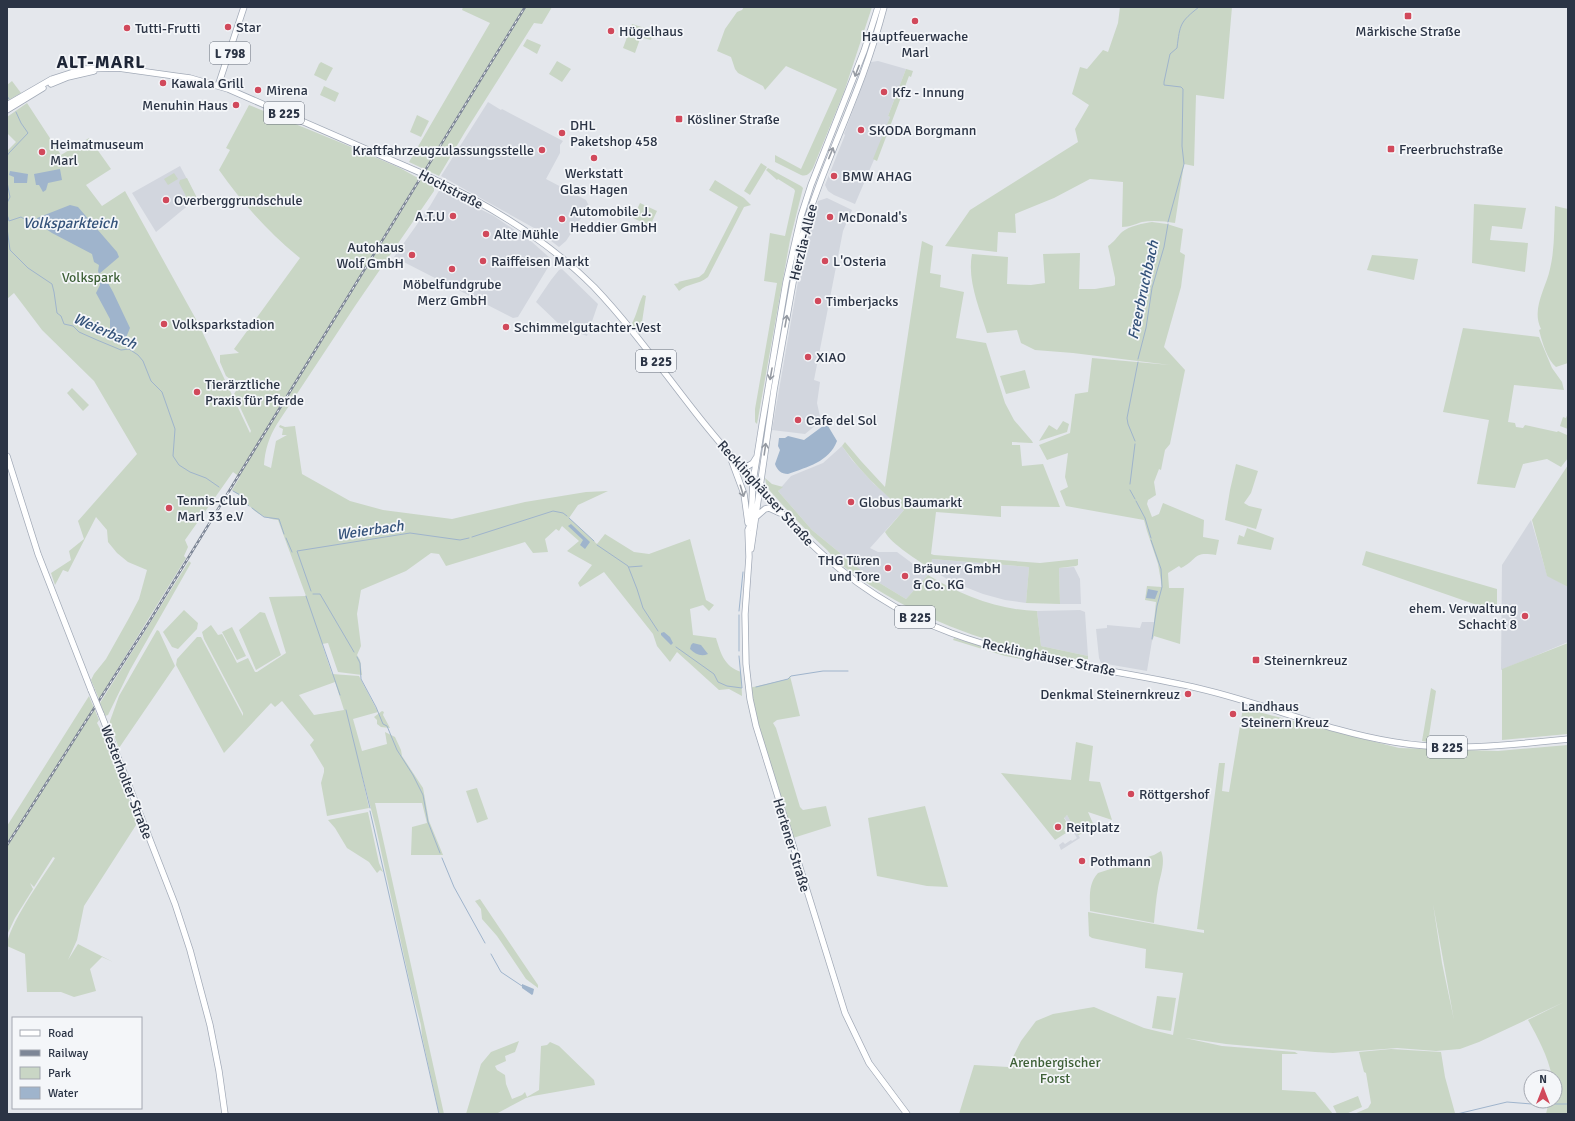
<svg xmlns="http://www.w3.org/2000/svg" width="1575" height="1121" font-family="Signika,sans-serif">
<rect width="100%" height="100%" fill="#e4e7ec"/>
<path fill="#d2d6de" d="M878,61L906,69L888,116L890,117L879,148L855,204L834,195L828,191L825,185L845,135L844,134L871,62Z
M488,102L501,110L502,109L563,141L560,145V153L546,179L586,200L589,206L566,241L559,247L534,228L441,176Z
M180,166L197,198L156,232L132,193Z
M440,189L494,216L532,242L550,258V264L544,274L518,317L513,318L394,257L430,206Z
M827,198L852,210L843,231L814,380L820,382L817,403L821,421L805,434L772,430L801,264L806,241L818,201Z
M562,269L598,304L587,336L561,326L536,302L551,280L559,270Z
M842,446L852,460L874,484L904,510L870,548L878,552H897L928,575L906,599L868,576L812,530L778,491L791,476L823,463Z
M1531,520L1547,575L1568,587V642L1501,670L1502,565Z
M932,559L1029,567L1026,603L1005,600L983,594L950,581L931,569Z
M1074,567L1080,579L1081,604H1060L1059,568Z
M1080,610L1085,612L1088,656L1041,646L1037,611Z
M1142,622H1154L1152,641L1147,671L1101,663L1099,658L1096,629L1107,628V625L1140,628Z
M1067,815L1080,838L1061,850L1059,845L1063,842L1065,844L1071,840L1072,841L1077,838L1064,817Z"/>
<path fill="#c9d6c5" fill-rule="evenodd" d="M463,7H552L542,24L534,23L465,132L439,176L437,175L409,162L490,23L462,10Z
M744,7H872L844,92L813,168C810,173 807,177 801,175L775,162V155L801,169L837,89L786,66L765,90L763,86L738,73L735,69L731,57L717,51L725,29L737,12L742,10Z
M1120,7H1232L1224,99L1196,95L1194,166L1184,164L1175,223C1164,221 1152,220 1142,222C1135,224 1130,227 1122,227L1123,182L1090,179L1054,198L1015,214L1016,233L998,232L997,252L945,246L970,210L1078,142L1075,129L1089,105L1072,94L1080,67L1087,69L1103,50L1108,52L1118,23Z
M632,24L654,31L651,40L643,38L640,39L635,53L623,48Z
M527,39L541,45L537,54L523,46Z
M557,61L571,69L562,82L549,74Z
M321,62L333,68L326,81L314,75L319,64Z
M906,69L913,71L911,77L909,76L877,161L873,159L890,117L888,116Z
M12,81L21,93L7,101V85Z
M324,86L339,93L335,102L320,95Z
M27,103L61,155L89,138L111,169L86,185L102,206L125,191L198,323L250,433L251,431L234,394L239,386L226,376L220,362V355L239,353L234,349L300,258C269,233 242,203 219,170L230,150L226,148L249,105L344,144L400,168L434,187V191L355,306L277,424C269,437 265,450 264,465L271,468L276,441L287,435H282L283,429L279,427L280,425L285,427L295,426L302,474L350,501L383,510L452,519L525,502L586,492L608,491L578,505L569,518L597,544L605,534L634,552L649,554L690,539L706,600L714,605L709,611L703,605L690,609L693,635L716,638C721,654 724,666 741,672L742,696L729,689L719,690L677,652L670,662L657,646L653,634L604,572L580,587L578,583L592,565L567,551L579,541L562,526L559,531L556,529L545,539L548,552L533,553L525,542L446,566L439,554L431,553L406,571L361,590L357,614L361,646L357,655L360,660L362,675L338,672L328,643L322,644L332,674L359,676L378,712L353,719L362,751L387,744L385,732L395,737L401,750L402,756L423,788L429,821L443,855H411L412,827L427,823L422,803H375L444,1114H439L422,1036L421,1025L411,988L376,828L360,767L369,808L327,816L321,783L324,772V768L310,745L314,740L282,701L275,707L271,703L224,753L176,665L177,659L197,637H201L243,716V713L204,639L202,632L211,625L218,635L222,634L237,663L248,658L255,672H257L286,653L269,597L306,596L278,520C252,517 251,503 232,490L240,477L233,472L185,540L188,547L184,556L186,558L99,699L91,680L94,674L106,659L129,618L139,599L147,570L128,562L117,553L108,542L107,530L96,517L68,572L63,570L55,585L51,573L71,560L69,551L84,539L78,521L137,454L94,381L42,330L14,293L7,299V151L16,142L7,133V117ZM335,682L344,710L314,715L299,695Z
M417,115L429,121L421,137L410,132Z
M761,163L767,167L750,195L744,191Z
M768,168L801,186L803,188L790,240L757,424L755,422V409L777,283L764,281L770,233L785,236L795,191L794,189L778,179L777,180L766,170Z
M174,173L178,179L168,185L164,179Z
M187,178L197,198L192,203L186,201L184,197L186,196L179,183L180,180Z
M715,180L744,198L751,205L744,207L708,277C699,285 687,283 679,291L674,284L679,283L678,282L699,277L704,273L738,207L709,190Z
M640,203L657,211L650,226L633,218Z
M1474,204L1526,208L1522,229L1492,226L1490,240L1528,243L1525,272L1472,263Z
M1555,206L1568,209V363L1556,367C1547,360 1542,341 1539,330L1541,329C1531,309 1546,288 1550,269C1555,248 1554,227 1555,206Z
M1152,222L1167,224L1183,229L1180,252L1185,255L1181,287L1164,347L1185,370L1170,444L1165,450L1161,470L1159,469L1154,482L1156,495L1148,500L1147,504L1152,517L1159,514L1163,503L1204,520L1203,537L1219,540L1216,555C1192,551 1199,559 1181,568L1179,566L1168,573L1169,588H1184L1180,644L1154,636L1152,641L1156,602L1145,600L1147,586L1162,587L1158,564L1147,531L1144,520L1066,506L1060,491L1068,487L1065,477L1068,453L1047,460L1039,445L1070,433L1075,394L1088,392L1092,358L1170,365L1073,353L1035,350L1021,343L1017,330L987,333C979,307 967,280 972,254L1008,257L1007,284L1031,285L1045,283L1043,254L1080,253L1079,289H1095L1113,286L1115,285V278L1108,246C1114,242 1117,237 1122,232C1129,226 1144,223 1152,222Z
M799,237L765,432H764L787,288Z
M922,241L933,246L930,273L941,275L940,287L964,292L956,338L986,343L1005,403L1014,420L1032,441L1033,443H1031L1012,442V445H1020L1022,466L1043,464L1060,507L1001,506V517L936,512L931,554L934,555L1040,563L1078,559V565L1076,566L1059,568L1060,604L1026,603L1029,567L932,559L931,569C919,561 891,544 885,532L904,510C880,491 859,470 842,446L845,442L861,461L885,487Z
M1372,255L1418,259L1414,280L1367,270Z
M643,295L646,296L640,335L631,325C637,315 638,305 643,295Z
M1463,328L1539,337L1552,368L1562,382L1564,390L1514,385L1508,422L1515,423L1516,427L1523,428L1525,425L1557,432L1558,431L1567,435L1568,433V458L1561,467L1547,459L1523,464L1515,488L1477,484L1489,420L1443,412Z
M1025,370L1030,388L1006,394L1000,376Z
M72,388L89,405L83,411L67,393Z
M1568,413V429L1560,426L1563,417L1566,418Z
M1063,421L1069,424L1067,432L1039,441L1049,425L1057,430Z
M1236,464L1258,471L1251,493L1244,503L1249,506L1262,509L1256,529L1225,520L1230,490Z
M1568,465V587L1547,576L1532,520Z
M765,478L772,484L783,487L778,491L812,530L868,576L906,599L928,575C960,595 999,610 1037,611L1041,646L1088,656V659L1086,661C999,650 915,620 844,567C838,562 832,556 827,550C807,532 788,511 770,491L766,484Z
M1247,528L1274,538L1271,550L1237,544L1239,535L1244,537Z
M1366,551L1497,589V612L1362,565Z
M189,561L191,563L130,670L108,715L105,716L100,703Z
M184,610L198,623L197,629L178,649L172,647L163,632Z
M260,612L265,613L281,655L256,670L239,630Z
M232,627L246,656L237,660L222,632Z
M157,630L159,631L175,666L119,748L110,725V721L119,696Z
M954,638L1027,660L1005,656L953,640Z
M1568,643V734L1502,740V669Z
M790,676L800,716L777,720L773,723L776,728L800,807L803,810L826,806L831,826L793,838L756,726L749,688L788,679Z
M1431,688L1436,691L1428,742L1422,741Z
M89,696L99,720L97,723L104,736L138,822L84,906L77,940L68,960L78,944L113,962L102,957L90,969L96,991L74,997L61,992H27L25,954L7,946C7,927 43,877 55,858L53,857L34,887L30,883L33,889L15,918L7,935V826Z
M1243,708L1399,748L1498,751L1568,745V1114H1546L1549,1101H1555V1077H1552C1548,1056 1538,1038 1528,1020L1564,1002L1479,1042L1460,1049L1436,1051L1397,1048L1333,1053L1315,1052L1226,1044L1185,1038L1222,1046L1295,1052L1298,1054H1282V1090L1315,1092L1333,1114H959L974,1065L1008,1067L1021,1041L1036,1021L1053,1014L1094,1007L1144,1028L1173,1035L1183,973L1145,968L1146,949L1092,938L1089,936L1088,912L1204,933V930L1197,929L1219,763H1225L1222,791L1229,792ZM1433,904L1454,1020L1442,963Z
M382,711L384,712L383,715L390,728L381,727L377,724V720L374,717Z
M1076,742L1093,746L1089,781L1100,782L1112,820L1088,812L1095,828L1078,835L1067,815L1064,818L1069,826L1064,830L1066,833L1055,840L1001,773L1071,780Z
M477,788L488,819L477,823L466,791Z
M925,806L948,887L927,886L877,876L868,818Z
M368,812L379,863L383,872L380,870L377,873L369,862L347,848L335,828L328,820Z
M1161,851C1166,862 1160,876 1158,888C1156,899 1155,911 1154,923L1090,911C1090,897 1088,884 1098,873L1154,855Z
M480,899L538,985V988L526,979L497,936L482,919L481,909L475,901Z
M1157,996L1176,998L1171,1031L1152,1028Z
M519,1041L515,1052L505,1056L506,1061L495,1066L497,1070L505,1075L506,1084L512,1099L522,1095L525,1092L527,1097L539,1090L541,1046L547,1045L550,1042L559,1046L594,1080L595,1085L533,1096L526,1098L496,1114H466L481,1064L491,1052Z
M1391,1049L1441,1052L1445,1077L1455,1113L1354,1114L1368,1108L1371,1103L1366,1073L1364,1072L1359,1052Z
M1358,1096L1362,1107L1346,1114H1337L1333,1106Z"/>
<path fill="#9fb4cc" d="M60,169L62,180L48,183L46,190L43,192L39,185H36L34,174Z
M10,171L28,174L27,183H14V177L9,175Z
M70,205L78,207L117,252L119,257L99,274L98,271L99,265L94,262L92,254L52,233L37,223V218Z
M103,274L113,292L130,328L125,340H116L110,333V319L96,293L100,285L98,276Z
M823,426H828L837,441C829,462 807,467 788,474C781,474 777,470 775,464L780,450L778,446L779,438H785L788,436L804,440Z
M571,524L590,542L585,549L580,545L583,540L568,526Z
M1148,589L1158,591L1155,599L1146,598Z
M664,632L670,637L673,643L671,645L661,635V633Z
M693,643L701,645L708,654C701,657 695,654 690,649L691,645Z
M522,984L534,989L533,994L532,995L522,988Z"/>
<g fill="none" stroke-linecap="round" stroke-linejoin="round">
<path stroke="#9fb4cc" stroke-width="1" d="M7,96L9,99
M7,156L9,153L28,133L21,123L16,112
M7,182L10,197L7,203
M7,216V222
M8,217L9,221L21,217L29,222L37,223
M1168,222L1184,164L1182,146L1183,89L1181,87L1164,85V82L1170,54L1177,48C1180,24 1180,22 1199,7
M7,228L10,250L28,268L52,284L54,292L57,313L61,316L64,324L73,326L79,332L97,340L121,350L129,349L138,355L143,361L151,381L162,392L175,429L173,456L179,465L190,472L206,478L219,487
M125,340L128,344L129,349
M1138,359L1146,328L1152,288L1164,247L1168,224
M1135,441L1128,424L1127,418L1138,362
M1130,484L1135,444
M1130,490L1135,499
M233,491L242,496L243,501L249,506
M1136,501L1145,518L1151,538
M252,508L264,517L279,519L284,534
M569,518L594,541
M472,537L553,511L563,513L567,516
M286,538L292,552
M1151,540L1161,569L1162,587L1157,606L1152,639
M597,545L628,566L637,589L643,608L658,631
M629,567L642,566
M311,591L297,551L410,533L460,540L469,538
M313,594H320L354,652
M306,596L340,695
M739,611L743,572
M739,615V651
M676,647L714,674L718,682L727,686L742,688L739,656
M357,657L360,663L361,679L376,707L383,724L387,726L397,750L413,775L423,795L428,822L440,853
M756,687L788,679L791,676L823,671H848
M346,710L370,808
M370,811L439,1114
M442,858L454,887L485,943
M491,954L501,972L522,986
M1548,1104H1568
M1457,1114L1507,1102L1544,1105"/>
<defs>
<path id="major" d="M878,7L864,51L811,185L801,216L786,282L762,425L753,482L751,523L748,530L749,557L745,614L746,664L750,699L756,726L845,1013L869,1063L907,1114
M51,84L68,77L94,71
M218,86L244,7
M7,105L52,79L83,69L118,68L175,76L190,78L228,89L421,173
M7,110L43,88
M427,176C488,204 547,240 594,287C631,326 662,370 695,412C716,439 738,464 760,489C775,506 790,523 806,539C847,579 897,613 951,633C1029,662 1113,669 1193,687C1261,702 1325,731 1394,742C1452,752 1510,745 1568,739
M7,456L38,554L91,690
M731,459L744,494L748,523
M738,464L748,466L753,463L756,458
M757,516L765,509L769,508L780,513
M751,549L774,390L800,243C816,185 842,131 863,74C871,52 878,30 884,7
M101,714L175,904L190,950L210,1025L219,1071L225,1114"/>
</defs>
<use href="#major" stroke="#a3abb8" stroke-width="7"/>
<use href="#major" stroke="#fff" stroke-width="5.5"/>
<defs>
<path id="rail" d="M7,845L149,622L525,7"/>
</defs>
<use href="#rail" stroke="#7d8696" stroke-width="2.5"/>
<use href="#rail" stroke="#f4f6f9" stroke-width="1" stroke-dasharray="3" stroke-linecap="butt"/>
<defs>
<path id="major-bridge" d="M421,173L427,176
M91,690L101,714"/>
</defs>
<use href="#major-bridge" stroke="#a3abb8" stroke-width="7" stroke-linecap="butt"/>
<use href="#major-bridge" stroke="#fff" stroke-width="5.5"/>
</g>
<defs><path id="oneway-shaft" d="M-6 0H5M1.5-3L5.5 0L1.5 3" fill="none" stroke-width="1.6" stroke-linecap="round" stroke-linejoin="round"/></defs>
<g stroke="#959aa2">
<use href="#oneway-shaft" transform="translate(857 71) rotate(111)"/>
<use href="#oneway-shaft" transform="translate(831 153) rotate(-68)"/>
<use href="#oneway-shaft" transform="translate(786 321) rotate(-80)"/>
<use href="#oneway-shaft" transform="translate(771 374) rotate(100)"/>
<use href="#oneway-shaft" transform="translate(765 449) rotate(-82)"/>
<use href="#oneway-shaft" transform="translate(742 491) rotate(73)"/>
</g>
<g fill="#d1495b" stroke="#f4f6f9" stroke-width="1.5">
<rect x="1404" y="12" width="8" height="8" rx="2"/>
<circle cx="915" cy="21" r="4"/>
<circle cx="228" cy="27" r="4"/>
<circle cx="127" cy="28" r="4"/>
<circle cx="611" cy="31" r="4"/>
<circle cx="163" cy="83" r="4"/>
<circle cx="258" cy="90" r="4"/>
<circle cx="884" cy="92" r="4"/>
<circle cx="236" cy="105" r="4"/>
<rect x="675" y="115" width="8" height="8" rx="2"/>
<circle cx="861" cy="130" r="4"/>
<circle cx="562" cy="133" r="4"/>
<rect x="1387" y="145" width="8" height="8" rx="2"/>
<circle cx="542" cy="150" r="4"/>
<circle cx="42" cy="152" r="4"/>
<circle cx="594" cy="158" r="4"/>
<circle cx="834" cy="176" r="4"/>
<circle cx="166" cy="200" r="4"/>
<circle cx="453" cy="216" r="4"/>
<circle cx="830" cy="217" r="4"/>
<circle cx="562" cy="219" r="4"/>
<circle cx="486" cy="234" r="4"/>
<circle cx="412" cy="255" r="4"/>
<circle cx="483" cy="261" r="4"/>
<circle cx="825" cy="261" r="4"/>
<circle cx="452" cy="269" r="4"/>
<circle cx="818" cy="301" r="4"/>
<circle cx="164" cy="324" r="4"/>
<circle cx="506" cy="327" r="4"/>
<circle cx="808" cy="357" r="4"/>
<circle cx="197" cy="392" r="4"/>
<circle cx="798" cy="420" r="4"/>
<circle cx="851" cy="502" r="4"/>
<circle cx="169" cy="508" r="4"/>
<circle cx="888" cy="568" r="4"/>
<circle cx="905" cy="576" r="4"/>
<circle cx="1525" cy="616" r="4"/>
<rect x="1252" y="656" width="8" height="8" rx="2"/>
<circle cx="1188" cy="694" r="4"/>
<circle cx="1233" cy="714" r="4"/>
<circle cx="1131" cy="794" r="4"/>
<circle cx="1058" cy="827" r="4"/>
<circle cx="1082" cy="861" r="4"/>
</g>
<g text-anchor="middle" stroke-width="3.5" stroke-linejoin="round" paint-order="stroke">
<g fill="#f4f6f9" stroke="#676e7b" stroke-width="1">
<rect x="210" y="42" width="40" height="22" rx="3"/>
<rect x="264" y="102" width="40" height="22" rx="3"/>
<rect x="636" y="350" width="40" height="22" rx="3"/>
<rect x="895" y="606" width="40" height="22" rx="3"/>
<rect x="1427" y="736" width="40" height="22" rx="3"/>
</g>
<g font-size="13" font-weight="bold" fill="#2b3445">
<text x="230" y="58">L 798</text>
<text x="284" y="118">B 225</text>
<text x="656" y="366">B 225</text>
<text x="915" y="622">B 225</text>
<text x="1447" y="752">B 225</text>
</g>
<g font-size="14" fill="#2b3445" stroke="#f4f6f9" text-anchor="start">
<text x="236" y="32">Star</text>
<text x="135" y="33">Tutti-Frutti</text>
<text x="619" y="36">Hügelhaus</text>
<text x="1408" y="36" text-anchor="middle">Märkische Straße</text>
<text x="915" y="41" text-anchor="middle">Hauptfeuerwache<tspan x="915" dy="16">Marl</tspan></text>
<text x="171" y="88">Kawala Grill</text>
<text x="266" y="95">Mirena</text>
<text x="892" y="97">Kfz - Innung</text>
<text x="228" y="110" text-anchor="end">Menuhin Haus</text>
<text x="687" y="124">Kösliner Straße</text>
<text x="570" y="130">DHL<tspan x="570" dy="16">Paketshop 458</tspan></text>
<text x="869" y="135">SKODA Borgmann</text>
<text x="50" y="149">Heimatmuseum<tspan x="50" dy="16">Marl</tspan></text>
<text x="1399" y="154">Freerbruchstraße</text>
<text x="534" y="155" text-anchor="end">Kraftfahrzeugzulassungsstelle</text>
<text x="594" y="178" text-anchor="middle">Werkstatt<tspan x="594" dy="16">Glas Hagen</tspan></text>
<text x="842" y="181">BMW AHAG</text>
<text x="174" y="205">Overberggrundschule</text>
<text x="570" y="216">Automobile J.<tspan x="570" dy="16">Heddier GmbH</tspan></text>
<text x="445" y="221" text-anchor="end">A.T.U</text>
<text x="838" y="222">McDonald's</text>
<text x="494" y="239">Alte Mühle</text>
<text x="404" y="252" text-anchor="end">Autohaus<tspan x="404" dy="16">Wolf GmbH</tspan></text>
<text x="491" y="266">Raiffeisen Markt</text>
<text x="833" y="266">L'Osteria</text>
<text x="452" y="289" text-anchor="middle">Möbelfundgrube<tspan x="452" dy="16">Merz GmbH</tspan></text>
<text x="826" y="306">Timberjacks</text>
<text x="172" y="329">Volksparkstadion</text>
<text x="514" y="332">Schimmelgutachter-Vest</text>
<text x="816" y="362">XIAO</text>
<text x="205" y="389">Tierärztliche<tspan x="205" dy="16">Praxis für Pferde</tspan></text>
<text x="806" y="425">Cafe del Sol</text>
<text x="177" y="505">Tennis-Club<tspan x="177" dy="16">Marl 33 e.V</tspan></text>
<text x="859" y="507">Globus Baumarkt</text>
<text x="880" y="565" text-anchor="end">THG Türen<tspan x="880" dy="16">und Tore</tspan></text>
<text x="913" y="573">Bräuner GmbH<tspan x="913" dy="16">&amp; Co. KG</tspan></text>
<text x="1517" y="613" text-anchor="end">ehem. Verwaltung<tspan x="1517" dy="16">Schacht 8</tspan></text>
<text x="1264" y="665">Steinernkreuz</text>
<text x="1180" y="699" text-anchor="end">Denkmal Steinernkreuz</text>
<text x="1241" y="711">Landhaus<tspan x="1241" dy="16">Steinern Kreuz</tspan></text>
<text x="1139" y="799">Röttgershof</text>
<text x="1066" y="832">Reitplatz</text>
<text x="1090" y="866">Pothmann</text>
</g>
<g font-size="14" fill="#2b3445" stroke="#f4f6f9">
<text transform="translate(451 189) rotate(27)" y="5">Hochstraße</text>
<text transform="translate(803 242) rotate(-76)" y="5">Herzlia-Allee</text>
<text transform="translate(766 493) rotate(48)" y="5">Recklinghäuser Straße</text>
<text transform="translate(1049 657) rotate(12)" y="5">Recklinghäuser Straße</text>
<text transform="translate(127 782) rotate(69)" y="5">Westerholter Straße</text>
<text transform="translate(792 845) rotate(73)" y="5">Hertener Straße</text>
</g>
<g font-size="14" fill="#3f6138" stroke="#f4f6f9">
<text x="91" y="282">Volkspark</text>
<text x="1055" y="1067">Arenbergischer<tspan x="1055" dy="16">Forst</tspan></text>
</g>
<g font-size="15" font-style="italic" fill="#34527a" stroke="#f4f6f9">
<text x="70" y="228">Volksparkteich</text>
<text transform="translate(1143 290) rotate(-78)" y="5">Freerbruchbach</text>
<text transform="translate(105 331) rotate(24)" y="5">Weierbach</text>
<text transform="translate(370 530) rotate(-8)" y="5">Weierbach</text>
</g>
<g font-size="18" font-weight="bold" letter-spacing="1" fill="#1d2536" stroke="#f4f6f9">
<text x="101" y="68">ALT-MARL</text>
</g>
</g>
<rect width="1575" height="1121" fill="none" stroke="#2b3445" stroke-width="16"/>
<rect x="12" y="1017" width="130" height="92" fill="#f4f6f9" stroke="#a4a8b1"/>
<rect x="20" y="1030" width="20" height="6" fill="#ffffff" stroke="#a4a8b1"/>
<text x="48" y="1037" font-size="12" fill="#2b3445">Road</text>
<rect x="20" y="1050" width="20" height="6" fill="#7d8696" stroke="#a4a8b1"/>
<text x="48" y="1057" font-size="12" fill="#2b3445">Railway</text>
<rect x="20" y="1067" width="20" height="12" fill="#c9d6c5" stroke="#a4a8b1"/>
<text x="48" y="1077" font-size="12" fill="#2b3445">Park</text>
<rect x="20" y="1087" width="20" height="12" fill="#9fb4cc" stroke="#a4a8b1"/>
<text x="48" y="1097" font-size="12" fill="#2b3445">Water</text>
<g transform="translate(1543 1089)"><circle r="19" fill="#f4f6f9" stroke="#a4a8b1"/>
<path d="M0-3L7 15L0 10L-7 15Z" fill="#d1495b"/>
<text y="-6" font-size="11" font-weight="bold" text-anchor="middle" fill="#2b3445">N</text>
</g>
</svg>
